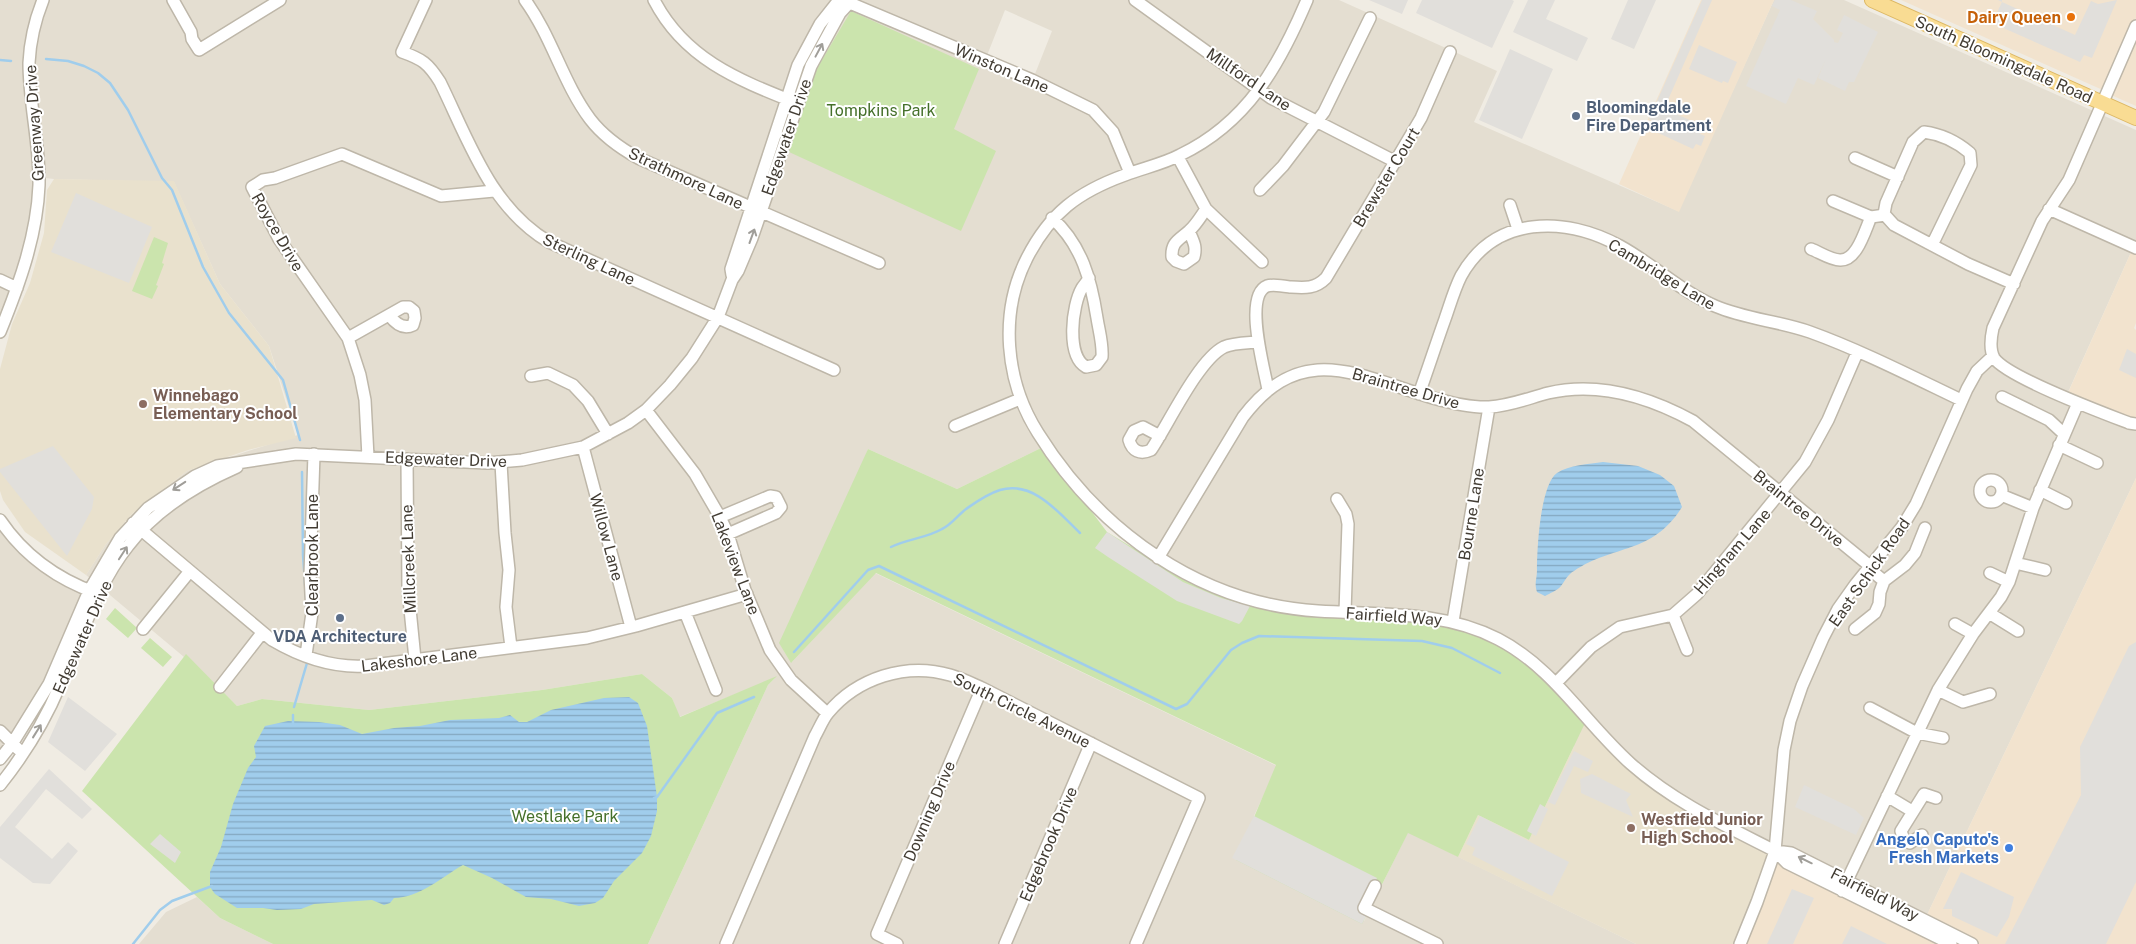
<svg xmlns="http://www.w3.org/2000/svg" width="2136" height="944" font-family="'Public Sans',sans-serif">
<defs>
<pattern id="water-rules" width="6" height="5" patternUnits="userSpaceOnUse" patternTransform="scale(1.25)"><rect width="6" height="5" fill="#a0cdec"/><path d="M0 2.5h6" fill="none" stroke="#84a8c0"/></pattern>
</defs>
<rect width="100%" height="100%" fill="#f0ece3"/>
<path fill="#e4ded1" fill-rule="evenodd" d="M0,0H1339L1497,71L1474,122L1678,211L1774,0H1844L2136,130V247L2132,250L2065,399L2136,428V478L1926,917L1771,845L1294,605L1245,593L1210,581L1162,557L1117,522L1043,447L957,489L868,449L792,662L875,573L1277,766L1254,816L1364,921L1408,832L1636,944H648L768,685L775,678L679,717L672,698L642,674L542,690L369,710L262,699L237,706L186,655L184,657L86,575L106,544L132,514L187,471L298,435L269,346L220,284L174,182L54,179L36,177L33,214L24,260L0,322ZM1005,10L1052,31L1031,84L984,63Z
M0,528L86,592L47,685L0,754Z
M197,897L220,918L273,944H139L166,912Z"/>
<path fill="#f2e3ce" d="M1701,0H1774L1679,212L1619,184Z
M1901,0H2136V18L2105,91Z
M2136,37V106L2111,95Z
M2132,250L2136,252V323L2134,328L2136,330V422L2067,395Z
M2136,478V944H1978L1926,917Z
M1776,856L1946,944H1743Z"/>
<path fill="#e9e1cd" d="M54,179L174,181L220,284L269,346L296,438L248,450L187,471L132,514L106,544L86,575L25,532L3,500L0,491V369L12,324L30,283L44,233L47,190Z
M1586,721L1623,759L1772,852L1737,944H1636L1458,857L1478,815L1529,840Z"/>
<path fill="#cbe4ad" d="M851,11L979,69L954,129L996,151L961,231L789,152L813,75Z
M154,237L168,243L162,263L164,264L156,285L158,286L152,299L132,291Z
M1043,447L1107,532L1183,578L1253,603L1453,624L1507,647L1530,663L1586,721L1529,840L1478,815L1458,857L1408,833L1362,924L1236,860L1276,765L876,573L791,663L779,643L868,449L957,489Z
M115,608L137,628L128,638L106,619Z
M150,638L172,657L163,667L141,648Z
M186,654L237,706L262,699L369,710L542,690L642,674L672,698L680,717L777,676L768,685L648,944H273L220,918L82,791Z"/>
<path fill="#e1dfdb" d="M1369,0H1408L1402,14Z
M1422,0H1512L1514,1L1492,48L1416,13Z
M1528,0H1555L1546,19L1588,38L1577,61L1513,32Z
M1628,0H1656L1634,49L1611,39Z
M1702,0H1712L1664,109L1704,126L1700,134L1705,136L1701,146L1696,144L1693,149L1654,131L1657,123L1649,119Z
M1775,0H1791L1817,11L1813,19L1834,40V42L1838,43L1843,33L1837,30L1844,15L1878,32L1854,82H1849L1845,91L1818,78L1826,59L1814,85L1798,78L1786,104L1746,86L1780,10L1772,6Z
M1998,0H2002V2L2075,35L2091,1L2098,4L2117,0L2092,58L2084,55L2080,62L1992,23L2002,2Z
M1699,45L1737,62L1728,83L1723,81L1722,83L1689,69Z
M1510,49L1553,69L1522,139L1479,120Z
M76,193L152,227L129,283L51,252Z
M2127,349L2136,354V378L2119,370Z
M53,446L94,497L92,509L67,556L0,472V469Z
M1107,532L1183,582L1221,598L1250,606L1242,621L1239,624L1177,601L1108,557L1095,548Z
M2136,642V882L2106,944H2005L2081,795L2080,747L2129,646Z
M68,697L117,734L85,771L48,742Z
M1574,751L1593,761L1588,772L1574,766L1555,805L1548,802Z
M49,769L92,809L82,819L46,789L15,827L52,859L68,842L78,851L50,884L33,883L0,858V827Z
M1592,774L1631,794L1626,800L1633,817L1581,793L1580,779Z
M1804,785L1854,809L1864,818L1856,835L1795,807Z
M1540,804L1548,809L1536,836L1527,831Z
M1254,816L1377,878L1374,883L1381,887L1362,924L1232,858Z
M1480,816L1569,862L1552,896L1472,855L1475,848L1466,844Z
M160,834L181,852L175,863L150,844Z
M1961,872L2014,897L2009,917L1997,937L1952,916V909H1943Z
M1792,889L1814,898L1793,944H1767Z
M1851,926L1887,944H1842Z"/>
<path fill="url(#water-rules)" d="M1603,462L1638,466L1660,475L1674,486L1682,507C1652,555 1614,544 1574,571C1568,574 1565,581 1561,586C1557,591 1550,593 1545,596L1537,592C1534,583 1537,579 1537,570C1537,550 1540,485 1557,473C1569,465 1589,464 1603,462Z
M629,697L638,703L647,726L657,797V811L651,836L642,853L614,881L603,898L595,903L579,906L551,899L526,897L492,878L463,865C442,877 419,898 394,898L390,903L384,905L372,900L314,904L301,909L277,910L263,908H237L215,894L210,887V872L221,847L233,804L248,768L256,757L254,746L265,726L288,721L319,722L340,725L362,734L394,728L420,726L450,720L499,718L510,715L519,722H527L551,710L604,698Z"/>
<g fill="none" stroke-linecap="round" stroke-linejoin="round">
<path stroke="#a0cdec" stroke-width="2.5" d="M46,59L68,61L84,66L98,73L110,83L128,110L162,178L172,190L203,267L229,313L283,380L300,440
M0,60L11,61
M302,472L303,555L306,597
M891,547C907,539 927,538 942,529C951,525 958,515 966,509C976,502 987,494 1000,490C1033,480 1059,513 1080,533
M794,652L868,570L879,566L1176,709L1187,704L1231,650L1242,643L1259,636L1422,641L1452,648L1500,673
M294,707L307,663
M293,715V724
M654,798L657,797L717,713L754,697
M133,944L160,910L172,901L212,886"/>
<defs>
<path id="minor" d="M173,0L191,32L192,39L199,50L280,0
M426,0L402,52C422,59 428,63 440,82C469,141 490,207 549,242L834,370
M525,0C552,37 563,83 590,119C603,136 620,148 638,158L879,263
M654,0C684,58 736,79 794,102
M1135,0L1271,98L1396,162
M1307,0C1279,66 1247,123 1180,155C1163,164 1143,168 1125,175C1078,192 1050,213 1027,258C999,313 1005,381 1038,433C1099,531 1200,604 1318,611C1379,615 1442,610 1498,639C1554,668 1585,723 1631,764C1674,802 1724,825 1775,851L1791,853L1972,944
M845,1L1032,80L1093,110L1113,132L1130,173
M2136,26L2069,180L2042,221L1993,328C1991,337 1989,349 1994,358C2007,377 2103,413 2129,423L2136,424
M1178,157L1206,209L1262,262
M1855,158L1898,177
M1260,190L1283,166L1324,112L1370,18
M1833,201L1871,217
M1510,205L1518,229
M2049,209L2136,248
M1052,218C1082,245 1091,280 1097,318C1099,331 1103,344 1102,357L1096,365L1086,367C1066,356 1072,305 1082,288C1084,285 1087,282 1089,278
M1189,231C1193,241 1197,246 1194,257L1184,264L1176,261L1172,257C1171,242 1179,240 1189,231C1196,225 1201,216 1206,209
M1932,245L1971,165L1970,153C1957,142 1940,134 1924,132L1913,142L1886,203L1884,214L1894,225L1968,264L2014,284
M1811,249C1819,252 1831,260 1840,260C1857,261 1865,230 1871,217L1885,215
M732,275L731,269L798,65L820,24L839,0
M0,280L17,288
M0,332C19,285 37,236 39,185C40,144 29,104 29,63C30,42 35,20 43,0
M348,338L403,307H409L414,311L415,318L413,325C403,330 395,323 389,315
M531,376L548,373L573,385L588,401L608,434
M1268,390C1265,371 1243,296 1267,286C1273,284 1284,286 1290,287C1305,288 1315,289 1326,278L1421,118L1450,52
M1419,394C1428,369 1436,344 1445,319C1450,305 1454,290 1461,276C1495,215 1565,216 1620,246C1653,264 1680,291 1715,306C1745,319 1779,321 1810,332C1860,350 1913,377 1961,400
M2002,397L2049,420L2063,433
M646,410L695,474L720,517L728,534L745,590L770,650L791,680L827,713
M955,426L1020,399
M1160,436L1143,427L1134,431L1129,440C1132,451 1140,455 1151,450C1168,425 1198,360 1224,347C1233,343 1247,343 1258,342
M2059,445L2097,463
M583,447L631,627
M368,457L365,400L360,375L348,338L279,239L252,187L263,180L275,178L342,154L441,196L494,191
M407,459L408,589L415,659
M501,463L505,533L509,570L506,607L511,647
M1980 491a11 11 0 1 1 22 0a11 11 0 1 1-22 0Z
M2040,490L2066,503
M2001,495L2033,508
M1337,499L1346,514L1348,524L1345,612
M720,517L770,496L776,497L781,507L776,513L728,534
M0,520C23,554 57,579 96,593
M133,523L272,640C301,657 331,668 365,666L587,638L636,626L747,594
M1158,558L1243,417C1302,339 1358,376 1433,398C1451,403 1471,408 1489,407C1509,406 1529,398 1548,393C1599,381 1649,397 1693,421L1870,566L1873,572L1884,581
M2015,563L2045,570
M1990,573L2009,582
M685,612L716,690
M1989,613L2018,631
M1673,615L1687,650
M1453,621L1489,407
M1955,624L1973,634
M143,629L190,571
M1855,629L1875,613L1879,604L1880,592L1884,581L1905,565L1915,553L1925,528
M306,655L312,613L310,575L314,454
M1556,683L1591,647L1620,627L1673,615L1697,594L1805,462L1828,420L1857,353
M220,687L262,633
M1938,690L1963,702L1990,694
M1870,708L1917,733L1943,738
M0,731L18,749
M0,759L12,744L49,684L89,591L120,538L148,508L195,476L217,466L296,454L487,463L522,460L583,447L628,423L646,410L670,385L692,358L718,317L732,280L738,271L752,238L811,66L840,13L852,0
M0,785C24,755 45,721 60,685C81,639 96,586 128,546C156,509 196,485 237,467
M1887,796L1912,811
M1922,835L1910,843L1904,840L1901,831L1924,794L1936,798
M1775,851L1787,863L1951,944
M1375,886L1364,908L1437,944
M1842,891L1938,690L1973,634L2001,597L2009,582L2033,508L2078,403
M726,944L815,736C819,729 823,719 828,713C857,678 906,662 950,675C961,678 971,683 982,688L1199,798L1136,944
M897,944L877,934L982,688
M1005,944L1091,743
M1740,944L1757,902L1775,851L1784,750L1790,721L1802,686L1823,638L1838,609L1855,585L1902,527L1916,504L1967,389L1977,371L1993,356"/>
<path id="major" d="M1872,0L2136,118"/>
</defs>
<use href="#minor" stroke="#beb7a9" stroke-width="14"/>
<use href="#major" stroke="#ddb864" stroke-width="16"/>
<use href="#minor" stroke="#fff" stroke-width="11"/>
<use href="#major" stroke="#f9dc93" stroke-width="14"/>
</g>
<defs><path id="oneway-shaft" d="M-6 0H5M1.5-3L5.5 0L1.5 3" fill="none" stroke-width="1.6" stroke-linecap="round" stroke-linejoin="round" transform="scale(1.25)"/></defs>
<g stroke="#a09e99">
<use href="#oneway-shaft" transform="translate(819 50) rotate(-62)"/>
<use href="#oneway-shaft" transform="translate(752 236) rotate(-70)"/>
<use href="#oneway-shaft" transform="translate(179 486) rotate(147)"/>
<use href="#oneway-shaft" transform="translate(123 553) rotate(-57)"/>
<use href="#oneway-shaft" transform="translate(37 731) rotate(-58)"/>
<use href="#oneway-shaft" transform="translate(1805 860) rotate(-154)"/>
</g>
<circle fill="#e8710a" stroke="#fff" stroke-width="2" cx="2071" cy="17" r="5"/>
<g fill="#5c6f8a" stroke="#fff" stroke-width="2">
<circle cx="1576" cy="116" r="5"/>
<circle cx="340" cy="618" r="5"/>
</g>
<g fill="#8d6e63" stroke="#fff" stroke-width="2">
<circle cx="143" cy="404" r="5"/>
<circle cx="1631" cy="828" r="5"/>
</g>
<circle fill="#3f7fe0" stroke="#fff" stroke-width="2" cx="2009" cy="848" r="5"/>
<g text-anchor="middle" stroke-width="4" stroke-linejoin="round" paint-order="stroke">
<g font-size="16" font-weight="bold" fill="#c56008" stroke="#fff" text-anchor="end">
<text x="2061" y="23">Dairy Queen</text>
</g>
<g font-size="16" fill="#423c33" stroke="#fff">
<text transform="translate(2004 59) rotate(24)" y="6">South Bloomingdale Road</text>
<text transform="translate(1002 68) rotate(23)" y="6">Winston Lane</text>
<text transform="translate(1249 79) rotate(34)" y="6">Millford Lane</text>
<text transform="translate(34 123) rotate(-94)" y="6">Greenway Drive</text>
<text transform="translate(786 137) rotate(-71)" y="6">Edgewater Drive</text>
<text transform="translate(1386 177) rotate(-59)" y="6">Brewster Court</text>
<text transform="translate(686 178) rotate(25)" y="6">Strathmore Lane</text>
<text transform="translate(278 232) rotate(60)" y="6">Royce Drive</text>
<text transform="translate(589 259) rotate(25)" y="6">Sterling Lane</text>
<text transform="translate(1662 274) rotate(31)" y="6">Cambridge Lane</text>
<text transform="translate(1406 388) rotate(16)" y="6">Braintree Drive</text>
<text transform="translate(446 459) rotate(2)" y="6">Edgewater Drive</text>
<text transform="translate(1799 508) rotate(39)" y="6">Braintree Drive</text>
<text transform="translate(1471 514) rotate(-81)" y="6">Bourne Lane</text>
<text transform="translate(607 537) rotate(75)" y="6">Willow Lane</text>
<text transform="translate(1732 551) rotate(-49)" y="6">Hingham Lane</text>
<text transform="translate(312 555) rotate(-90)" y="6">Clearbrook Lane</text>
<text transform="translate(408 559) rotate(-92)" y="6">Millcreek Lane</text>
<text transform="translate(736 563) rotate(69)" y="6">Lakeview Lane</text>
<text transform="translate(1869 572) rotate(-55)" y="6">East Schick Road</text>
<text transform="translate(1394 616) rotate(4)" y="6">Fairfield Way</text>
<text transform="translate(82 637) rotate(-66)" y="6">Edgewater Drive</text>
<text transform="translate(419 659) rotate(-7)" y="6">Lakeshore Lane</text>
<text transform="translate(1022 710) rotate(26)" y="6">South Circle Avenue</text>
<text transform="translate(929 811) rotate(-67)" y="6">Downing Drive</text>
<text transform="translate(1048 844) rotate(-67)" y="6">Edgebrook Drive</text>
<text transform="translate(1875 894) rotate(27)" y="6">Fairfield Way</text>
</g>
<g font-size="16" font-weight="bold" fill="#4e5e75" stroke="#fff" text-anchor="start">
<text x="1586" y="113">Bloomingdale<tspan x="1586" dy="18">Fire Department</tspan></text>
<text x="340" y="642" text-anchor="middle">VDA Architecture</text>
</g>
<g font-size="16" fill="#45702a" stroke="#fff">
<text x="881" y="116">Tompkins Park</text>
<text x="565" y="822">Westlake Park</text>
</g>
<g font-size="16" font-weight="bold" fill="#785e54" stroke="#fff" text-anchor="start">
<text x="153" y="401">Winnebago<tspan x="153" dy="18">Elementary School</tspan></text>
<text x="1641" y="825">Westfield Junior<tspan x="1641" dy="18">High School</tspan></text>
</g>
<g font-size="16" font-weight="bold" fill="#366cbe" stroke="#fff" text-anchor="end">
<text x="1999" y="845">Angelo Caputo's<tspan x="1999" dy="18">Fresh Markets</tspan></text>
</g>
</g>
</svg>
